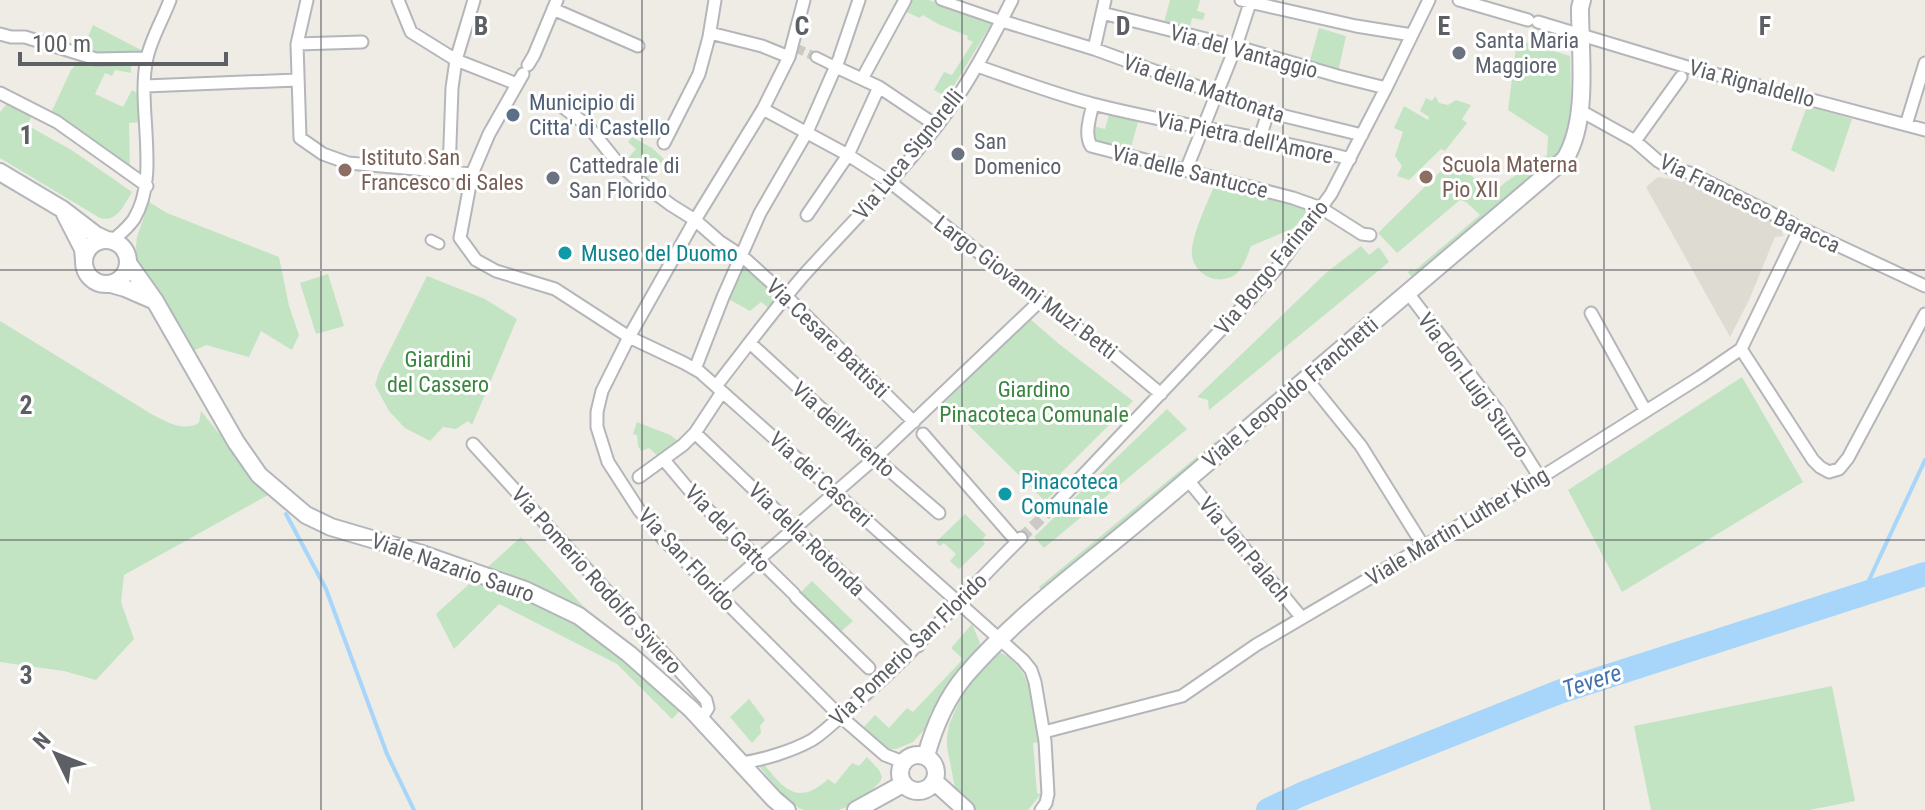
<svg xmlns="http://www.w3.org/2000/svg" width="1925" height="810" font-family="'Roboto Condensed',sans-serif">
<rect width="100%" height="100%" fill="#eeece4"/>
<path fill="#dedbd2" d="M1658,177L1695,183L1770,218L1780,228L1784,236L1775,237L1749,300L1730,337L1646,187Z"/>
<path fill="#c2e4c3" d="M910,0H929L992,23L947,97L934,90L944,72L952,75L973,42L967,39L968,36L938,24L923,15L919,18L905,11Z
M1170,0H1200L1197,11L1205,13L1203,20L1192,18L1189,32L1163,26Z
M93,25L143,51L141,54L97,56L83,49Z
M1319,28L1346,36L1338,72L1309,64Z
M1517,40L1570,56C1571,91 1574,128 1556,160L1414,280L1408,272L1411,269L1414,271L1480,215L1466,202L1460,200L1397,253L1378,233L1452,160L1493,193L1507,181L1547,155L1548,136L1508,110Z
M82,58L98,65L131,62V73L115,70L112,76L105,73L95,94L123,107L132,90L140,95L141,122L129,123L130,171L50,115L71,70Z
M1435,96L1439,103L1448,105L1456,100L1471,105L1462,119L1467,123L1445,151L1441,149L1409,180L1397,176L1402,166L1395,156L1403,132L1394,128L1404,106L1428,120L1429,117L1420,111L1426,98L1432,101Z
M9,101L33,114L27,125L73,151L132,192C124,205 117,223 100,218L0,158V112Z
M1807,106L1852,119L1834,172L1791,150Z
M1110,111L1139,118L1130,151L1104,145L1092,138L1093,126L1105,129Z
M632,137L652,148L664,159L645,182L624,163L636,149L628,142Z
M1216,182L1305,205L1306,213L1294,228L1251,246C1247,256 1244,267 1236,274C1219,287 1194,275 1192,255C1190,238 1209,199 1216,182Z
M149,202L167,213L279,257L289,306L299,335L292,350L261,331L249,357L206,345L193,351L188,350L134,265L137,237Z
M1361,246L1369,255L1379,247L1389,262L1209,410L1208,400L1197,397L1327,272Z
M741,262L780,297L770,309L761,302L750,311L725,297Z
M328,274L344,326L316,334L300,283Z
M427,276L485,299L517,319L472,425L468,421L456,429L443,427L430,441L405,428L389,411L375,385L379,372Z
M1030,319L1059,344L1133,401L1057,477L1063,484L1045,501L945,402Z
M0,321L153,415C168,422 182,432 199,423L201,411L230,447L258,475L286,485L124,575L121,602L134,639L96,680L64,671L0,662Z
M1742,377L1803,482L1622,592L1568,490Z
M1167,409L1187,429L1044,548L1034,537Z
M637,422L670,435L681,443L661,459L649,448L641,451L638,446L637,435L633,434Z
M1216,441L1219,446L1042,592L1039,587Z
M965,514L986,535L982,540L985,544L959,569L950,561L956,554L944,543L940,546L936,542Z
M521,537L609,635L683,707L672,719L617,664L499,604L454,649L436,614Z
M812,581L853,621L838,634L798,595Z
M972,624L980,643V648L931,712L924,730L913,742L896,749H889L863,728L875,715L889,728L907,708L913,712L963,659L951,648Z
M999,652C1033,666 1035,710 1040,742L1033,743L1037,793L1041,794L1028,810H974L956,793L947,747V737L949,725L962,695L974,676L993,653Z
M1832,686L1855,801L1809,810H1651L1634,726Z
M749,699L765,720L760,726L761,733L752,743L730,717Z
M867,757L879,770L882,777L880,782L858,803L838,810H804L799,808L781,793L759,766L764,764C784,790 799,806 828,779L835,784L852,763L859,766Z"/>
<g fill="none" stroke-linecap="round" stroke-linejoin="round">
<path stroke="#a8d5fa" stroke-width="4" d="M286,514L326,589L387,754L414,810
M1863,593L1925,460"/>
<path stroke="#a8d5fa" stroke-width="24" d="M1268,810L1302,794L1559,692L1925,574"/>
<path stroke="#cac9c4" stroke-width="9" stroke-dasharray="9 4.5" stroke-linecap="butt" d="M796,48L816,57"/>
<path stroke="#cac9c4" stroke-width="11" stroke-dasharray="11 5.5" stroke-linecap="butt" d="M1021,538L1052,508"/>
<defs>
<path id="pedestrian" d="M941,0L1002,21
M816,57L836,67
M431,240L439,244"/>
<path id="minor" d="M307,0L297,44L300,138L323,154L348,163L472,174
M398,0L411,32L456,60L517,84
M804,0L789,57L763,109L695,220L629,337L602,391L597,412V427L608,462L639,510L664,540L840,716L885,755L903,762
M1241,0L1356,26L1412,35
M1459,0L1528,20
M553,9L638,46
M1102,13L1238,47L1338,76L1386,88
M1002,21L1094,49L1268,112L1362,135
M1538,22L1684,66L1925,130
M710,33L762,46L789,57
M0,34L11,37H25L96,59L147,58
M297,44L362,42
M1094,49L1105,0
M840,56L859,0
M528,65L534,55L557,0
M977,66C1015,79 1054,94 1093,104C1178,126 1265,136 1350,159
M836,67L879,87L937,126
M523,74L489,134L472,174L460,238L476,260L496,271L555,289L629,337L684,363L700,372L1023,660L1031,670L1035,682L1045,741L1048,794L1046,803L1041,810
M862,79L905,0
M145,86L297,80
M0,93L57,122L147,186
M559,104L588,126L617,162L635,178L671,205L695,220L719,241L742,256L786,296L914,422
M1093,104C1090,117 1084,134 1091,146L1293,198L1321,208L1362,234L1370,235
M763,109L848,155L890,182L1040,301L1113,354L1161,394
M1581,111L1635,141L1658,161L1670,168L1690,173L1793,224L1800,231H1807L1925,286
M1906,125L1925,63
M1260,138L1268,112
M1635,141L1681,77
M664,143L699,74L709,37L715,0
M1186,170L1236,46L1251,0
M449,172L452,88L456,60L474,0
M807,215L848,155L879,87
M112,241C120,234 128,228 134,219C161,175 136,108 147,58C151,39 163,19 170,0
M1408,293L1498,411L1540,478
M1591,313L1645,410
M750,343L875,458L939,513
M1741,349L1813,460L1820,467L1829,472L1839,469L1848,458L1925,314
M695,369L723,297L760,213L807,132L839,59
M1306,378L1361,446L1424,547
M716,386C745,349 773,311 803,276C848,226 896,179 937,126C967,87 990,43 1012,0
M695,433L918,646
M923,434L1017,542
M473,444L706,700L708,708L701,719
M664,460L696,498L794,594
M639,477L683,445L695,433L722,392
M1187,479L1302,618
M1052,508L1250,299L1277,268L1331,194L1386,88L1429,0
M719,594L875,458L1040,301
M796,597L869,668
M1044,732L1182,696L1256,645L1540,478L1700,377L1741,349L1796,236L1800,231
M741,763C763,760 792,751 812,740C829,729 843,713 859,700C917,650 966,592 1021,538"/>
<path id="secondary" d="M0,172L62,209L96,235L107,240
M65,214L83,249L84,260
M84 262a22 22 0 1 1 44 0a22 22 0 1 1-44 0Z
M111,284L125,288L155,301L128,263
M155,301L236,442L259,475L306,515L331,527L419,553L525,590L579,616L629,654L691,709L774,799L787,810
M900 773a18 18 0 1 1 36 0a18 18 0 1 1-36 0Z
M926,756C934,727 946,699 965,676C1018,614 1085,567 1146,515C1285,396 1425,278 1565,159C1589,120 1580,54 1580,8L1582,0
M934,781L966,810
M856,810L903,784"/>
</defs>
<use href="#pedestrian" stroke="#b5b6ba" stroke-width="13"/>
<use href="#minor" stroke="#b5b6ba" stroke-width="15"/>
<use href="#secondary" stroke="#b3b6bb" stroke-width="20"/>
<use href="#pedestrian" stroke="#fff" stroke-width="9"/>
<use href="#minor" stroke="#fff" stroke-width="11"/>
<use href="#secondary" stroke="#fff" stroke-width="16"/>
</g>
<path fill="none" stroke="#5c5f64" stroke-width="2" stroke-opacity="0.55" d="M321,0V810M642,0V810M962,0V810M1283,0V810M1604,0V810M0,270H1925M0,540H1925"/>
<g fill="#6b7280" stroke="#fff" stroke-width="3">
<circle cx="1459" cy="53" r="8"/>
<circle cx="958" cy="154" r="8"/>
<circle cx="553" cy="178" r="8"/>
</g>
<circle fill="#5c6f8a" stroke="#fff" stroke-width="3" cx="513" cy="115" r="8"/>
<g fill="#8d6e63" stroke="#fff" stroke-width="3">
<circle cx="345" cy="170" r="8"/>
<circle cx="1426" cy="177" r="8"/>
</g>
<g fill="#0f9aa8" stroke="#fff" stroke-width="3">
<circle cx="565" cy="253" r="8"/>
<circle cx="1005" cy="494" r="8"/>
</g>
<g text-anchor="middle" stroke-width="6" stroke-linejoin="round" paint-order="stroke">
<g font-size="22" fill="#5b616d" stroke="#fff" text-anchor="start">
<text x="1475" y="48">Santa Maria<tspan x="1475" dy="25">Maggiore</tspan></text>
<text x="974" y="149">San<tspan x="974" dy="25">Domenico</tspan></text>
<text x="569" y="173">Cattedrale di<tspan x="569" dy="25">San Florido</tspan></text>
</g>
<g font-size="22" fill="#5c5f64" stroke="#fff">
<text transform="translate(1244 51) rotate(15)" y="8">Via del Vantaggio</text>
<text transform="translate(1752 83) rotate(15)" y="8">Via Rignaldello</text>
<text transform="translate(1204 88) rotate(19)" y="8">Via della Mattonata</text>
<text transform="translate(1245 137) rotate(12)" y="8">Via Pietra dell'Amore</text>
<text transform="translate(908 154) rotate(-51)" y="8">Via Luca Signorelli</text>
<text transform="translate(1190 171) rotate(14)" y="8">Via delle Santucce</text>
<text transform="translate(1750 203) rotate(26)" y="8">Via Francesco Baracca</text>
<text transform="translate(1271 267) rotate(-51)" y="8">Via Borgo Farinario</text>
<text transform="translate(1026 287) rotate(37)" y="8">Largo Giovanni Muzi Betti</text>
<text transform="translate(828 338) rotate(44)" y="8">Via Cesare Battisti</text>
<text transform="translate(1474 385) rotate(54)" y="8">Via don Luigi Sturzo</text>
<text transform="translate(1290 392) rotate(-40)" y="8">Viale Leopoldo Franchetti</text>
<text transform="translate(844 429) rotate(42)" y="8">Via dell'Ariento</text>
<text transform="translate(821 479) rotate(42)" y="8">Via dei Casceri</text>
<text transform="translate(1457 526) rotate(-31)" y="8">Viale Martin Luther King</text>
<text transform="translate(728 528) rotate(46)" y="8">Via del Gatto</text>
<text transform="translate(807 539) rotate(44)" y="8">Via della Rotonda</text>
<text transform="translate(1245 549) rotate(50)" y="8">Via Jan Palach</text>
<text transform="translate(687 559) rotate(47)" y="8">Via San Florido</text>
<text transform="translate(453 567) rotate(19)" y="8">Viale Nazario Sauro</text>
<text transform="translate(597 580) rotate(48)" y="8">Via Pomerio Rodolfo Siviero</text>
<text transform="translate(908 649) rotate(-44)" y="8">Via Pomerio San Florido</text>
</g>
<g font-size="22" fill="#4e5e75" stroke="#fff" text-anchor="start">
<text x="529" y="110">Municipio di<tspan x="529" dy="25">Citta' di Castello</tspan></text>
</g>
<g font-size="22" fill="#785e54" stroke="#fff" text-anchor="start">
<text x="361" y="165">Istituto San<tspan x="361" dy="25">Francesco di Sales</tspan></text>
<text x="1442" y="172">Scuola Materna<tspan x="1442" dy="25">Pio XII</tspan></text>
</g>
<g font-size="22" fill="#0d838f" stroke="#fff" text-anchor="start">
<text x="581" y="261">Museo del Duomo</text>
<text x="1021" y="489">Pinacoteca<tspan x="1021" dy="25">Comunale</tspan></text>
</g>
<g font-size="22" fill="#3a853f" stroke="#fff">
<text x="438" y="367">Giardini<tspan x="438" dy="25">del Cassero</tspan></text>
<text x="1034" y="397">Giardino<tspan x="1034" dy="25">Pinacoteca Comunale</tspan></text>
</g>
<g font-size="24" font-style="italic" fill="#4575ac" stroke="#fff">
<text transform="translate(1592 681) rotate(-18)" y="8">Tevere</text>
</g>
</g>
<g font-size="26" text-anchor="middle" font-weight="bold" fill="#5c5f64" stroke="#fff" stroke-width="6" stroke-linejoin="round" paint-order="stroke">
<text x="481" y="35">B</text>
<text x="802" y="35">C</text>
<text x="1123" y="35">D</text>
<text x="1444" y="35">E</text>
<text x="1765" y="35">F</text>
<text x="26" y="144">1</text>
<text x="26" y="414">2</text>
<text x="26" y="684">3</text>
</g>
<g transform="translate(56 754) rotate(313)" stroke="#ffffff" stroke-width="6" paint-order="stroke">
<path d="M0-6L14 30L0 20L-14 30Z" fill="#5c5f64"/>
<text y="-12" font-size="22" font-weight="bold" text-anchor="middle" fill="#5c5f64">N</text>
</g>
<path d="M20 52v12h206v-12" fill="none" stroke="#5c5f64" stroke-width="4"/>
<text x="32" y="52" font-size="24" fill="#5c5f64" stroke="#ffffff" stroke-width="6" paint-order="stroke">100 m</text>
</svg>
